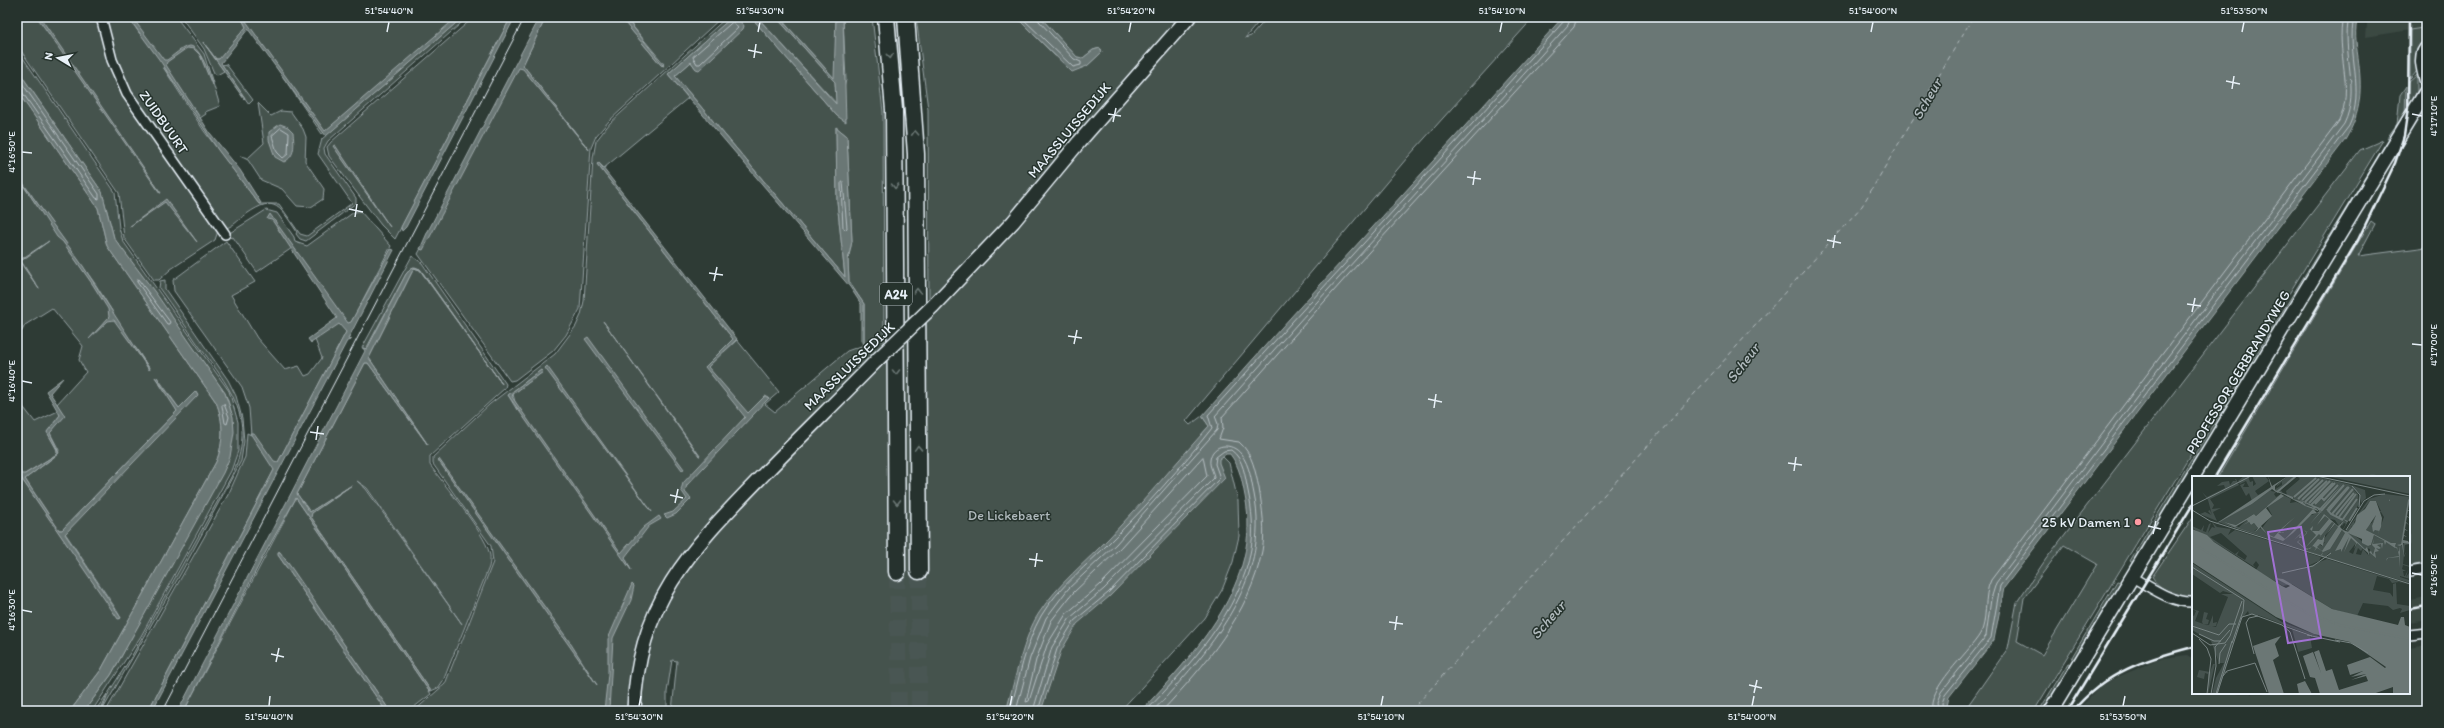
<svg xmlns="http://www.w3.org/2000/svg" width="2444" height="728" font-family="Itim,sans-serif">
<rect width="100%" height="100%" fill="#2e3b35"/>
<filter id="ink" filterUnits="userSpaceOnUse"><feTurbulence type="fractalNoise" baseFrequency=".025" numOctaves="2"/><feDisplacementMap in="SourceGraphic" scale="8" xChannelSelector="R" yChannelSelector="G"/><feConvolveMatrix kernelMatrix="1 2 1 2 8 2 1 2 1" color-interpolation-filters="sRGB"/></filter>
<g filter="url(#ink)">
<path fill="#3b4843" d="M2370,17H2427V30L2423,28L2366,37L2367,24Z
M2427,597V620L2409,623V600Z
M2427,645V711H2077L2100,687L2115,678L2163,658L2187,655L2193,659V693H2409V648Z"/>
<path fill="#45524e" stroke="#96a2a3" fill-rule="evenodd" d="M17,17H99L113,70L219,228L215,240L171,269L159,280H154L124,238L119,193L17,45Z
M103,17H128L140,34L129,17H176L204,54L220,106L205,112L206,114L200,118L163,67L204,131L259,204H279L300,234L307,236L352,203L318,154L322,139L463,17H468L328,141L324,148L325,154L356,198V203L306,241L300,239L296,234L297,232C278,203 273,194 241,218C237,222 231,227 226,228L124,86Z
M181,17H241L246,27L220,59H216L203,42L224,71L217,75L214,73L204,49Z
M242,17H458L322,134Z
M474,17H511L395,239L381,225L329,156L327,147L331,142Z
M546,17H620L662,66L664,64L625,17H722L609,121L596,136L591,148L580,309L566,335L553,351L515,380L510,381L418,254L519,62L589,150L523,65Z
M727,17H732L668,74L688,98L604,168L599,163L597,164L733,339L723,349L724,352L737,340L779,392L765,404L775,412L847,351L864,345V304L849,282L848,260L852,241L847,136L836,127L837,201L845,277L675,76L691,62L696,69L744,26L739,19L751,17L837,116L846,80L843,17H872L883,112L884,346L799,429L873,371L875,373L944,303L1194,17H1263L1245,38L1251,36L1268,17H1534L1407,158L1186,421L1190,425L1202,416L1209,426L1201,435L1229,463L1238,501L1239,536L1233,562L1222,590L1205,618L1120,711H672L677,661L672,660L667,692V711H414L445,684L493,562L491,546L433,464V457L490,404L555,354L576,326L581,315L584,301L593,158L596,141L610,123ZM541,370L543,372L540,374L513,394L517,410L508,395Z
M757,17H776L835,82L837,104Z
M779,17H836L835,78H834Z
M916,17H1016L1055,56L1087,66L1102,52L1100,48L1093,50L1083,58L1077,57L1040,17H1184L1029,197L929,303L928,109Z
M2423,28L2427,30C2427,48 2423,67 2410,79V30Z
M17,49L115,192L119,228L123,241L229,391L238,422V451L231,471L141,636L92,711H84L111,675L227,464C234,439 236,418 225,393L114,238L102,192L17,69Z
M226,64L253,100L249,104L222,65Z
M2417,75V91L2409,110V82Z
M2406,86L2405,116L2393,136L2387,138L2397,124L2400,95Z
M17,91L98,208L107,246L216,402C224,421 224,443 216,462L101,670L70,711H17V472L119,619L121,618L114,606L65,533L198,393L179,408L157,377L177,411L62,530H59L25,479L58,454L59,450L50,433L64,416L57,404L86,372L79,360L83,346L52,308L25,325L22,331L17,329V264L21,259L17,262V177L112,311L96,285L17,175ZM119,324L150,369L149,370Z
M258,103L271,116L281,111L291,112L303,129L306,137L305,161L324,189L323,199L311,207L297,206L282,189L261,180L248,160L240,156L248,158L264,143Z
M2383,140L2034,711H1964L2008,648L2017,602L2046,559L2360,150ZM2064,545L2097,564L2042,655L2017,641L2024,598Z
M2386,143L2387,148L2133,563L2130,561L2161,509Z
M266,210L277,213L294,237L295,242L307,246L354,212L360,211L391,246L148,711H106L229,493L245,457L247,433L251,435L249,408L242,387L174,291L173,280L226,241L255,282L231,295L257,338L285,370L299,366L305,376L310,374L322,358L314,337L342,316L292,248L257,272L233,237L231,238L228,234Z
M2371,221L2375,224L2358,256L2427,247V563L2409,566V477H2218Z
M412,256L422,263L506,384L505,388L430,456V465C443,483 485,534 489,552C491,557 490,562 489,567L443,681L438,688L431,691L311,517V513L349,487L310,512L297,494L365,363H368L428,445L369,358L414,268L420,270L502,384L420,269L415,267L411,268L406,274L366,349L362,348ZM357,481L367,488L462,624L366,489Z
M165,280V289L228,380L236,396L242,418L244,441L241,461L181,573L102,711L109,692L130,659L231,477C258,421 231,389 199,346C186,327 173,307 159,288L160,281Z
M17,399L35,422L58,411L60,415L47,432L57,449V454L23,475L17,468Z
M296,498L431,694L409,711H390L279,551L278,555L386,711H184Z
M2193,517V597C2181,598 2157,589 2152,577Z
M2117,581L2122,582L2074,660L2072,657Z
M2068,663L2072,664L2043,711H2039Z
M107,694L101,711H95Z"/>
<path fill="#6b7775" stroke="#9da8a9" d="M37,17H40L161,193H160Z
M128,17H132L164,60H167C173,56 182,47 189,46C200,45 211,77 212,85L200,55L194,49L187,48L167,62L166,65L210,133L240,170L261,203L259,204L218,150L161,62Z
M241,17H243L325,131L457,17H463L326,136L248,29L221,63L245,98L244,99L203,42L216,59H219L246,27Z
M511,17H515L406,227L402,231L401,227Z
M540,17H546L523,65L589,150L523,69L519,68L423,250L420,249L428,231Z
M620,17H625L664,66L661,65Z
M732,17H741L739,20L744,26L743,29L699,70L696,69L691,62L675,76L845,277L837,201L836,127L847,136L852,241L848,260L849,282L864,304V345L861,341V304L850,287L668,74Z
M751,17H757L836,104L835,82L776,17H779L834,78L836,17H843L846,122L837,116Z
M1016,17H1040L1077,57L1083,58L1093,50L1100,48L1102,52L1087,66L1072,72Z
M1563,17H2358C2354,30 2356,43 2358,57C2362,88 2362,112 2345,140L2004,588L1994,640L1949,697L1946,711H1141C1195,653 1263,582 1245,496C1242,481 1240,467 1230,454H1226L1219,459V463L1225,478L1110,596L1077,624L1061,651L1041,711H1006C1014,684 1024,635 1039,613C1058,584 1086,562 1110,537C1144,501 1176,463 1209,426L1202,416C1321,282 1444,151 1563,17Z
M17,69L102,192L114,238L157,295L225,393L233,417L234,432L230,457L223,473L111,675L84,711H70L101,670L216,462C224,443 224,421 216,402L107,246L98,208L17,91Z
M280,124L288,127L293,132C294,144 296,156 284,162L275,157L269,140V132Z
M335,145L390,227L333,146Z
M599,163L737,339L708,367L748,413L765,396L769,398L687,485L685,492L691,499L676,514L667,518L664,515L673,512L687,499L681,490L683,483L745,417L705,367L733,339L597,164Z
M17,175L83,266L150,370L114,320L108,321L89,339L109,317L108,309L93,285L63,242L57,237Z
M166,199L197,242L165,202L129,227Z
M270,214L348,323L351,322L391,249L394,250L348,339L351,340L347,341L152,711H148L274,470L250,433H254L274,461L278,462L346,332L339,324L311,343L308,339L337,318L272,220L267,219Z
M49,241L21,261L39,289L20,262L17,264V262Z
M413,267L420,269L502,384L420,270L414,268L369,358L428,445L368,363H365L297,494L310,512L352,485L312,513L311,517L431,691H429L296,498L264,555L184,711H178L365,351L363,348L367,349L406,274Z
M603,321L700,456H699Z
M588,337L684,469L682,470L585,339Z
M547,366L652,512L545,368Z
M541,370L543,372L513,394L512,397L621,553L644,527L659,516L661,519L649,526L625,557L631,570L508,395Z
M155,377L179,408L196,391L198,395L65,534L121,618L118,619L17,472V468L21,474H25L57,454V450L47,432L60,415L46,391L63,378L50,393L65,416L50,433L59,453L25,479L59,530H62L177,411Z
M439,459L569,641L597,685L438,460Z
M280,552L293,570L390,711H386L278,555V552Z
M632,584L634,586L631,600L613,638L609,711H604L608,674V639Z"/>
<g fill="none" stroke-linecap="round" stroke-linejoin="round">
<path stroke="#b6c0c4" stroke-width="1" d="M1021,17L1073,67L1081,65V62L1074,59L1039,21L1037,17
M733,22L738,28L700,64H697L693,57Z
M17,76L99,194V199L96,198L22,92L17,90
M281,128L289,133L288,154L283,158L277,152L272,136Z
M843,182L847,228L845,230L843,228L841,184Z
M138,279L170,322L169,324H167L137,282Z
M224,404L229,417L227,424L225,423L222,406Z
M1203,457L1207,476L1100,585L1066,614L1047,645L1029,701L1026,702L1036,660L1051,621L1073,593L1120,548Z
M1010,711C1019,680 1025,644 1041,616C1058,587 1088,565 1111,541C1147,506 1181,467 1212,428L1208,415C1326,283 1447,154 1564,21L1566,17
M1016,711L1030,658L1046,618L1068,589L1116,544L1217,430L1218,424L1215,416C1331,284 1452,156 1568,25L1571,17
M1033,711L1052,647L1070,618L1104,589L1214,478C1214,472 1209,467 1210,460C1212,443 1232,442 1241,454C1250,466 1251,480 1254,494C1272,581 1208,652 1153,711
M1038,711L1057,649L1074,621L1108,593L1220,478L1215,464L1216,457L1224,451L1231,450C1244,459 1245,477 1248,491C1252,509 1254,531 1251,549C1241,611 1188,667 1146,711
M1162,711C1204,666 1250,614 1262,551C1266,532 1262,507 1259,488C1255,471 1253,454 1239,442L1219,439L1223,428L1222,417L1348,275L1555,48L1574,27L1577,17
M1932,711C1927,688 1968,654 1980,634C1988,623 1983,595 1991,580L2339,121C2355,87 2335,52 2343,17
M1938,711L1937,702L1941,692L1986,636L1991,599L1996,583L2344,124C2361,89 2341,53 2349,17
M1943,711L1942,703L1945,695L1991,638L2000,586L2349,126C2366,90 2346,54 2354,17"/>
<path stroke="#b0babd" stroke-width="1" stroke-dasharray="5 4" stroke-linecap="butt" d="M1411,711L1862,206L1973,17"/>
<path stroke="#4a5652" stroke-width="16" stroke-dasharray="16 8" stroke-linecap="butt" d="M919,571V711
M897,572L899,711"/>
<defs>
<path id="street" d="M101,17L112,60L127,94L225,234
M2427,45C2414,55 2424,77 2427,90
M2409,572L2427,569
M2132,577C2151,587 2171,603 2193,602
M2409,635L2427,633"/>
<path id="secondary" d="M933,306L1013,222L1079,142L1189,17
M634,711C637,602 692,548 764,474C802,435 841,397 879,358
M2051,711L2427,90"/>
<path id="highway" d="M886,17L894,110L897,572
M906,17L916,154L919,571"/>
</defs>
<use href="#street" stroke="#e8f1f8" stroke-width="12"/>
<use href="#secondary" stroke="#e8f1f8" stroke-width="16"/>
<use href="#highway" stroke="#e8f1f8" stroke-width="19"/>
<use href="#street" stroke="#26332d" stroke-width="9"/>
<use href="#secondary" stroke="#26332d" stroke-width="13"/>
<use href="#highway" stroke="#26332d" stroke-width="16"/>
<path stroke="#e8f1f8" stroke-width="1" d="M163,711L525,17"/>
<path stroke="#e8f1f8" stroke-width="2.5" d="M2215,477L2358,240L2395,163L2404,136L2408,108L2409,17
M2409,609L2427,606
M2067,711L2193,504
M2073,711C2105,672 2146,659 2193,647"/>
<defs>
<path id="secondary-bridge" d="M879,358L933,306"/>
</defs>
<use href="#secondary-bridge" stroke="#e8f1f8" stroke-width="16" stroke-linecap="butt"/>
<use href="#secondary-bridge" stroke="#26332d" stroke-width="13"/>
</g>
<defs><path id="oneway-chevron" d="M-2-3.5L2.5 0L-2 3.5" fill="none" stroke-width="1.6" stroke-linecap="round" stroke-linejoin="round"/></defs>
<g stroke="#6a7674">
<use href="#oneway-chevron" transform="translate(890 56) rotate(84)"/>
<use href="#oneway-chevron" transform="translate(915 133) rotate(-93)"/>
<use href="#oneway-chevron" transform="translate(895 186) rotate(89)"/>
<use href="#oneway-chevron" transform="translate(917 291) rotate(-90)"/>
<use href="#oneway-chevron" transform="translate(896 372) rotate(90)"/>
<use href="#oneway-chevron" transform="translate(918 448) rotate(-92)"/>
<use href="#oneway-chevron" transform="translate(897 502) rotate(89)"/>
</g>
</g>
<path fill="none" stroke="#e8f1f8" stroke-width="1.5" d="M387,32L389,22M758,32L760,22M1129,32L1131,22M1500,32L1502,22M1871,32L1873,22M2242,32L2244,22M748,50L762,53M754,58L756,44M2226,81L2240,84M2232,89L2234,76M1108,114L1121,116M2412,114L2422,116M1113,122L1116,108M22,152L32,153M1467,177L1481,179M1473,185L1475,171M349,209L363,212M355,217L357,204M1827,240L1841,243M1833,248L1835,235M709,273L723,275M714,281L717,267M2187,304L2201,306M2192,312L2195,298M1068,336L1082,338M1074,344L1077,330M2412,344L2422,345M22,381L32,383M1428,399L1442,402M1434,408L1436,394M310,432L324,434M316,440L318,426M1788,463L1802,465M1794,471L1796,457M670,495L683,498M675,503L678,489M2148,526L2161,529M2153,534L2156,521M1029,559L1043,561M1035,567L1037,553M2412,573L2422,575M22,610L32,612M1389,622L1403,624M1395,630L1397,616M271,654L284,657M276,662L279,648M1749,685L1762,688M1754,693L1757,680M269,706L270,696M639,706L641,696M1010,706L1012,696M1381,706L1383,696M1752,706L1754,696M2123,706L2125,696"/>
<circle fill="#ff9aa2" stroke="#26332d" stroke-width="1.5" cx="2138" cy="522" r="4"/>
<g text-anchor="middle" stroke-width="3" stroke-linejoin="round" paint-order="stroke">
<rect fill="#26332d" stroke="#aeb8bb" stroke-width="1" x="880" y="283" width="32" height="22" rx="3"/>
<g font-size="13" font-weight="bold" fill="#e8f1f8">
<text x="896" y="299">A24</text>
</g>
<g font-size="14" fill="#e8f1f8" stroke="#26332d">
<text transform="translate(164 122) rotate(55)" y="5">ZUIDBUURT</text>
<text transform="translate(1069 130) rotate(-50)" y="5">MAASSLUISSEDIJK</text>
<text transform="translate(849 366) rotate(-44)" y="5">MAASSLUISSEDIJK</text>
<text transform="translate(2238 372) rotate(-59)" y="5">PROFESSOR GERBRANDYWEG</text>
</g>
<g font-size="14" fill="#afb9bc" stroke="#26332d">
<text x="1009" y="520">De Lickebaert</text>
</g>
<g font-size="14" fill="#e8f1f8" stroke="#26332d" text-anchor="end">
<text x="2130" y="527">25 kV Damen 1</text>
</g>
<g font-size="15" font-style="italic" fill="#b0babd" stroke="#26332d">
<text transform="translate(1927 99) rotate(-60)" y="5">Scheur</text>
<text transform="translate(1743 363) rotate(-53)" y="5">Scheur</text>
<text transform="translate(1548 620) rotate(-49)" y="5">Scheur</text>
</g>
</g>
<g transform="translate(2192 476)">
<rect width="218" height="218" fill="#2e3b35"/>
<path d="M52,0H56L58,6L61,5V10L64,8L60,0H73L77,5L63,15L66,19L70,17L79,11L60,25L57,17L54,20L48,9L53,7L51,11H57L54,5L48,8L46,5ZM96,0H104L88,13L91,17L82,14L90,9V6L85,10V9ZM105,0H120L156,8L173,14L174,22L169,27L167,17L158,10L166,18L167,28L154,48L152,47L150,50L149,46L147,50L143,44L138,43L142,47L130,64L127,63L124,66L130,70L133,66L129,67L143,48L149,54L146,60L153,50L151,54L154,55L177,23L193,18L218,21L209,68L207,69L211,70L212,66H216L218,68L213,69L211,88L218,90V91L211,89L210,93L214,95H211L212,100H209H213L216,94L214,101L217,97L218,103L208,100V101L217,104L218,107L135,82L138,76L133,81L26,46L60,28L80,13L79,15L84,16L82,18L84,21L89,18L99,23L98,27L104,26L124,34L117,40L125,37L128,34L125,32L112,29L92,18L95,19L94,15L108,3ZM178,25H184L189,35L184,37L180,47L177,48L174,54L177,56L169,54L179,61L180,58L182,59L179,69L176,70L157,55L160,50L168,54V51L162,46ZM75,30L80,39L70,52L62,55L66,52L62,47L59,49L55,44L47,51L32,46L44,49L62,38L64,40ZM189,36L192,41L187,55L180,51L184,39ZM159,62L173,73L175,71L174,74L177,76L175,72L178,73L177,80L171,73L169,79L164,78L166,72L169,75L171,72L165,67L161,78L157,76L164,67ZM134,0H218V18ZM43,3H44L47,9L18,23L22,29L20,33L29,32L21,36L25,45L8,38L13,36L19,39L16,35L18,34L20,39L16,24L10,16L15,21L33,12L32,9L25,10L30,6L37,5L38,9L41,5H44ZM20,46L25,51L39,53L36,59L43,54L129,81L127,85L102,96L135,83L218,109L207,106L200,107L197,103L185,100L181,114L198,117L201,121V108L204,107L205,128L218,130V134L208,137L210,133L208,132L201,134L196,130L171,127L165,140L140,133L100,108L91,110L64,94L67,89L64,85L61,89L64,92L0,52V50L9,54L12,49L11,55L14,56L17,48L19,47L16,57L20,51L23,52ZM29,57L55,80L53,84L45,79L47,75L43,78L18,61ZM0,87L90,146L127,160V162L66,139L57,138L56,135L48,145L32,196L34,194L36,197H32L26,218H20L24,202L32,187H27L19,165L0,154V139L2,140L4,135L0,133L7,135L3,145L25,153L11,148L10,146L12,136L16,137L14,143L17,144L16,148H12L17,149L21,139V147L25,146L24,150H20L24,151L36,121L29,118H41L31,115L28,117L0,98ZM100,153L118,160L120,172L106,176L107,179ZM21,188H23L16,218V198L13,197L12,203L5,201L7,194L18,196Z" fill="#45524e" fill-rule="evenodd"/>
<path d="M76,0L80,10L96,0L83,10V14L101,21V23L111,26L112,28L114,27L113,29L126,33V35L113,30L100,23L91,18L84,16L80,13L60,28L22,49L79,11ZM150,8L128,35L132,38L146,50L152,45L148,51L151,54L155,46L151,43L156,45L151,54L156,56L163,47L165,39L173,33L178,25H197L198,23V25H184L190,42L189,51L186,58L187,55L183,54L181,56L180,50L184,39L174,54L199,67H204L203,70L207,76L208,70L205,69L209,68L216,24L218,22L216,34L218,35H216L215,40L218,42L215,41L214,46L217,49L214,47L213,53L216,55L213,54L212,59L215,61L212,60L211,64L216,65L218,68L211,67L212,80L214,76L212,81L210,69L208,70V92L207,77V81L196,82L194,85L184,82L177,76L179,75L181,79L183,72L180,69L184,70L180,69L182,63L193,65L182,59L179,69L176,70L170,67V63L156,57L173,73L175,71L177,77L176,80V77L165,67L162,73L164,67L159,62L152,76L157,61L149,76V73L143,75L153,57L150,54L138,73L131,76L130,79L132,80L102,71L129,79L131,76L127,73L125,76L127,73L125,72L122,75L124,72L121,70L115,74L112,72L105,66L110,62H107L108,59L102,64L111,55L108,59L110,62L115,57L112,54L117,48L112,54L115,56L121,50L120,55L118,53L106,66L113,72L124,59L120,55H127L137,43L133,40L125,49L132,38L122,50L132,38L129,36L118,48L128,36L126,37L120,38L101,57L91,65L77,60L68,51V52L63,56L66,52L62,47L59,49L57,46L51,49L56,46L55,44L43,51L97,69L101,64L97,69L101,70L29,47L43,51L32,46L44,49L62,38L64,40L89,18L92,20L74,32L80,40L69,50L75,58L96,37L75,58L82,61L90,52L103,41L88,55L89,57L90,56L91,57L92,56L86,57L93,63L121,33L125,37L128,35L106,23L128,32ZM140,46L142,47L134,59L143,48L146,51L130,75L125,71L128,68L131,70L133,59L130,64L126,63L118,73L113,72L127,58L129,60L127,62ZM182,63L192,65L193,69L194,66L203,72L205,71L207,80L195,82L194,85L184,82L183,76L187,75L184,72L187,73L189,72L185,69L189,68L190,73L191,67L181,68ZM0,53L15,59L22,66L90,110L94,112L98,110L83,102L91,103L140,133L206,149L209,141H212L213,149L218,151V218H201V211L181,218H128L123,202L118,201L111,180L121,176L129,197L122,176L127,174L134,195L140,193L147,214L176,205L174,200L159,204L174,198L159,201L171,195L158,199L155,189L178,181L193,192L194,191L158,166L122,158L84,141L0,86ZM89,160L83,168L87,180L81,184L92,218H77L61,170ZM113,205L120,218H107L105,208Z" fill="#6b7775" fill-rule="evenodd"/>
<path fill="none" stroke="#6b7775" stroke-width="2" d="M85,16L104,0M102,21L124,2M130,22L132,24L146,9M106,23L127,3M110,24L131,4M113,26L135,5M117,27L138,5M123,28L143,7M119,29L141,7M135,33L139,38L151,44M136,33L156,11M129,35L152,9M136,36L157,11M140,38L161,13M144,39L162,17M147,41L164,18M151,43L165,23M157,45L165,32M0,67L115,137L148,149L218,163"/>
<path fill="none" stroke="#788483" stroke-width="1" d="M124,0L218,20M160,10L168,19L167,31M0,30L59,0M0,34L18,45L218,108M154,54L172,25L182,19L193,18M0,91L52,124L51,135L40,167M90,97L121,90L139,77M90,149L98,156L113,203M0,150L27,159L37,148H44M92,150L120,160M0,157L18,169L33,167L38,160L50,125M7,158L22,165H29M115,159L148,166M7,163L15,172L19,183L15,218M143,164L159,167L176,177M62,178L54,147L57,142L66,140M27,188L28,177L34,168M31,200L35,195L63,187L75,216M19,218L24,190L23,171L38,154M24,218L40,165M25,218L50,141L60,138L90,149"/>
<path fill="#a171d3" fill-opacity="0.15" stroke="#a171d3" stroke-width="2" d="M109,51L129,162L96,167L76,56Z"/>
<rect width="218" height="218" fill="none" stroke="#e8f1f8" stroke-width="2"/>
</g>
<rect width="2444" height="728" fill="none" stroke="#26332d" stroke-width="44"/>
<g transform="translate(58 58) rotate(280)" stroke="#26332d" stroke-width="3" paint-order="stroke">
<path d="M0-3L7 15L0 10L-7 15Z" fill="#e8f1f8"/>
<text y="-6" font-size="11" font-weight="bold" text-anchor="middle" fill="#e8f1f8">N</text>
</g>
<rect x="22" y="22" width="2400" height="684" fill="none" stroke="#e8f1f8" stroke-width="1.5"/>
<g font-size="10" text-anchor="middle" fill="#e8f1f8">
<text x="389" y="14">51°54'40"N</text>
<text x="760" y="14">51°54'30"N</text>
<text x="1131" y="14">51°54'20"N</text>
<text x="1502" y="14">51°54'10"N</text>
<text x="1873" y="14">51°54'00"N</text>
<text x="2244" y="14">51°53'50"N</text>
<text transform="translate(2433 116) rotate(-90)" y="4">4°17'10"E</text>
<text transform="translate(11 152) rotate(-90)" y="4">4°16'50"E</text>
<text transform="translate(2433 345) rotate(-90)" y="4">4°17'00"E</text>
<text transform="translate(11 381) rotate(-90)" y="4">4°16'40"E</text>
<text transform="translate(2433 575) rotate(-90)" y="4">4°16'50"E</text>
<text transform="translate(11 610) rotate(-90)" y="4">4°16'30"E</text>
<text x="269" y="720">51°54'40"N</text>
<text x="639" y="720">51°54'30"N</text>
<text x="1010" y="720">51°54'20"N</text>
<text x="1381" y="720">51°54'10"N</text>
<text x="1752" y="720">51°54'00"N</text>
<text x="2123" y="720">51°53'50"N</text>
</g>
</svg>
